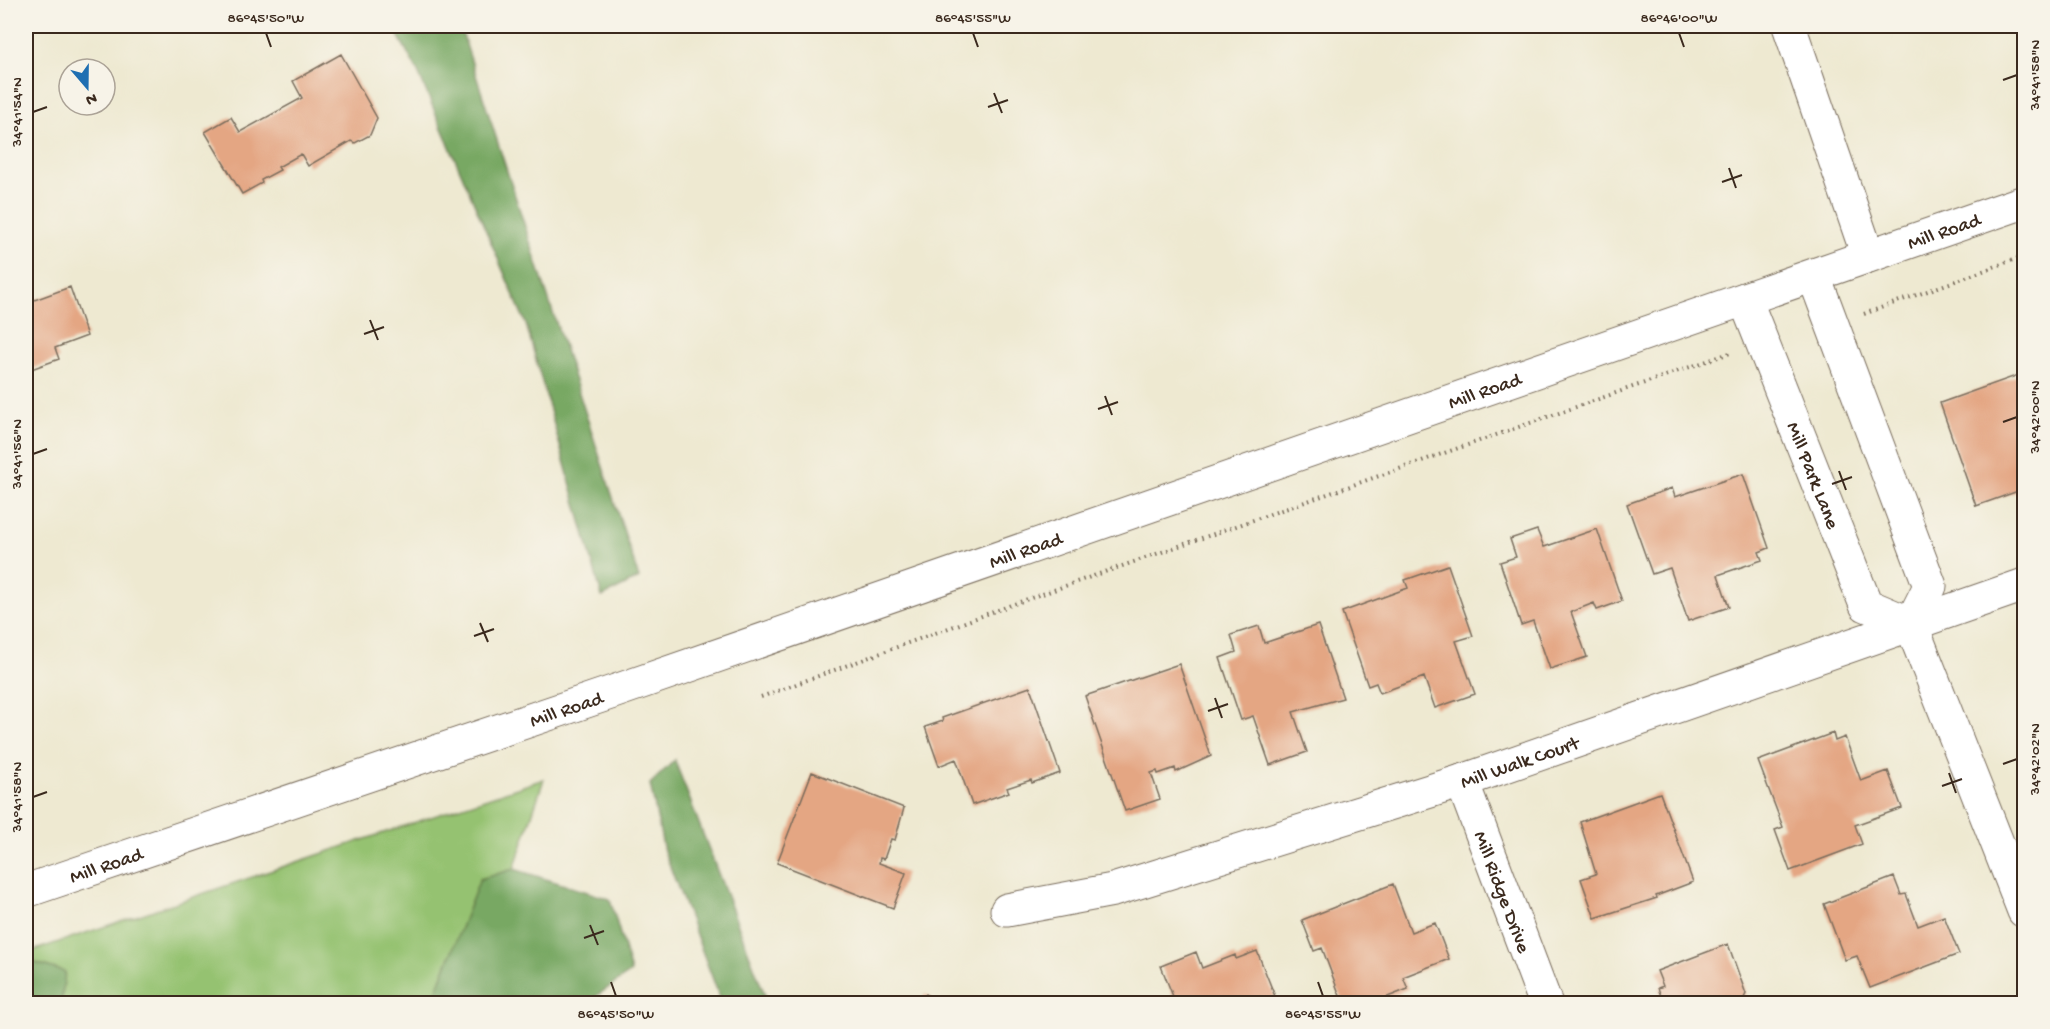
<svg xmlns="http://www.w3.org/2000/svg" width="2050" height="1029" font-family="'Gochi Hand',sans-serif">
<rect width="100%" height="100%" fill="#f7f3e8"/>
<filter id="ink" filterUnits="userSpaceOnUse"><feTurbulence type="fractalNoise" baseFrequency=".0167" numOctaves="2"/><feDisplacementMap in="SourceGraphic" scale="12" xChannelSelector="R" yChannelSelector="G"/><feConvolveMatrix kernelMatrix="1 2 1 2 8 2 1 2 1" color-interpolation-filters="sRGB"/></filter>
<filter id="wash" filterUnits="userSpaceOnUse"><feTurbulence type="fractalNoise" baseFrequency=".008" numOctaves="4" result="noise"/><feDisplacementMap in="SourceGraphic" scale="24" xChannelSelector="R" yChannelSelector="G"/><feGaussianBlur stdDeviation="1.35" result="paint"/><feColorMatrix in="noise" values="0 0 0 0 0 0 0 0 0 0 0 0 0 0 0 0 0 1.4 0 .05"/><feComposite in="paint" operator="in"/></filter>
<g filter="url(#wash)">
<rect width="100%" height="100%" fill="#eee9d1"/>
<path fill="#95c271" stroke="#687648" stroke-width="1.5" d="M544,779L514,869L480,879L432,1003H61L65,972L26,960V953Z"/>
<path fill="#78a863" stroke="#5a6940" stroke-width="1.5" d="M393,26H460L639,578L602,597L526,324L417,70Z
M675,760V761L768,1003H722L664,851L650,784Z
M514,869L610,899L631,972L595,997L593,1003H432L480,879Z
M26,960L65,972L61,1003H26Z"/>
<g id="blocks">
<path fill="#e4a683" d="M341,54L377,118L370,135L355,143L351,141L308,166L301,154L278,167L280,170L261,180L262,183L242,194L205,132L231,117L240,132L302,98L293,81Z
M70,287L87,336L55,348L59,359L26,371V303Z
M2024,373V489L1976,506L1940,403Z
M1743,474L1769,548L1759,552L1762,560L1718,575L1729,607L1688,621L1670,568L1652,574L1627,504L1672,488L1675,497Z
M1597,529L1622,601L1597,610L1594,603L1571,612L1587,657L1550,669L1533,621L1521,625L1500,562L1516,557L1510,539L1537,530L1544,547Z
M1448,565L1473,636L1456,641L1475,694L1435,708L1424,677L1380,693L1376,683L1368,686L1342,612L1408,588L1405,580Z
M1318,625L1343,698L1293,712L1307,752L1270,765L1253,716L1241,720L1220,658L1236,652L1231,635L1259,626L1264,643Z
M1179,664L1211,756L1176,772L1175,768L1158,774L1157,771L1151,773L1160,799L1125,811L1085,696Z
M1030,687L1060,773L1032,783L1031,780L1007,788L1009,792L972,805L956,759L939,766L925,727L943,721L942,718Z
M1833,733L1835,741L1845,737L1861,781L1888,771L1902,808L1855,825L1862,844L1790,871L1775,830L1783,827L1758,761Z
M812,772L904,808L895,840L891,839L884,859L880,858L879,863L906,873L893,908L777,863Z
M1660,793L1693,882L1656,896L1657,898L1595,918L1581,879L1596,874L1580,822Z
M1894,877L1901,895L1906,894L1918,926L1944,916L1959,954L1870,988L1857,956L1845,960L1824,904Z
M1393,884L1411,932L1435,923L1449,959L1403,977L1408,989L1370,1004H1343L1322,948L1314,951L1302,920Z
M1728,944L1746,994L1743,1000L1734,1004H1664L1658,988L1663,986L1657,971Z
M1257,951L1278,1004H1176L1161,966L1196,952L1202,968L1235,955L1236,959Z
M926,994L937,1004H918Z"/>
</g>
</g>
<g filter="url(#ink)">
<use href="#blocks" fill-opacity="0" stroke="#7a6d5d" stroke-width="1.5"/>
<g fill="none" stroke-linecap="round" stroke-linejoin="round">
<defs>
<g id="minor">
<path d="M1789,26L1868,256"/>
<path d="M1814,276L1930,586L1911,624"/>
<path id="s1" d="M1745,299L1866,605L1911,624L2024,911"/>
<path id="s2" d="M1462,781L1546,1004"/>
<path id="s3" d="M26,891L610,693L2024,202"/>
<path id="s4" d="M1007,910L1113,890L1462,781L2024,585"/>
</g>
</defs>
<use href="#minor" stroke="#7a6d5d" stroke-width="35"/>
<path stroke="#7a6d5d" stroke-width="4" stroke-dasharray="1.5 4.5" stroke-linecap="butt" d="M1864,314L2024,256
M761,697L1025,600L1730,353"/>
<use href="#minor" stroke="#fff" stroke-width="33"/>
</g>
</g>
<path fill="none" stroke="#3b2a1e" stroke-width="2" d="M266,33L271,47M973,33L978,47M1679,33L1684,47M2003,80L2017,75M994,93L1002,113M988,107L1008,100M33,112L47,107M1729,168L1736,188M1722,182L1742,175M370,320L378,340M364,334L384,327M1105,396L1112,415M1098,409L1118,402M2003,422L2017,417M33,454L47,449M1839,471L1846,490M1832,484L1852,477M480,623L488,642M474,636L494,629M1215,698L1222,718M1208,711L1228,704M2003,764L2017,759M1949,773L1956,793M1942,786L1962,779M33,797L47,792M590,925L598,945M584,938L604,931M611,982L616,996M1318,982L1323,996"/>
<g text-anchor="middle" stroke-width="6" stroke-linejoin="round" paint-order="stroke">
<g font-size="20" fill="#3b2a1e" stroke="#f7f3e8">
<text dy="7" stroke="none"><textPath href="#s3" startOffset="2028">Mill Road</textPath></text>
<text dy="7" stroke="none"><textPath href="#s3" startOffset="1542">Mill Road</textPath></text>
<text dy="7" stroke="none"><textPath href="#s1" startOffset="189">Mill Park Lane</textPath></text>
<text dy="7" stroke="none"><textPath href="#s3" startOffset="1056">Mill Road</textPath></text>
<text dy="7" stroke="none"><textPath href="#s3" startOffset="570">Mill Road</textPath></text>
<text dy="7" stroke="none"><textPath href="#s4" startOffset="534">Mill Walk Court</textPath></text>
<text dy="7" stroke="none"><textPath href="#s3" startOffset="84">Mill Road</textPath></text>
<text dy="7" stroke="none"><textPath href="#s2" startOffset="118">Mill Ridge Drive</textPath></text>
</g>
</g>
<rect width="2050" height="1029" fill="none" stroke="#f7f3e8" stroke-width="66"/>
<g transform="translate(87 87) rotate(160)"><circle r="28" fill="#f7f3e8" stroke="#aca397" stroke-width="1.5"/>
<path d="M0-4.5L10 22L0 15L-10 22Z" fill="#1f6fb2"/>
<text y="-9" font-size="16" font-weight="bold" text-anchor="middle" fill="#3b2a1e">N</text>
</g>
<rect x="33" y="33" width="1984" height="963" fill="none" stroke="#3b2a1e" stroke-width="2"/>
<g font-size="15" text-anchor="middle" fill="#3b2a1e">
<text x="266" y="22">86°45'50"W</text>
<text x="973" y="22">86°45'55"W</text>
<text x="1679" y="22">86°46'00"W</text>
<text transform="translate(2034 75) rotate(-90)" y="5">34°41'58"N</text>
<text transform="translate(16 112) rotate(-90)" y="5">34°41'54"N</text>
<text transform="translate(2034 417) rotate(-90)" y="5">34°42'00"N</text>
<text transform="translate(16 454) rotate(-90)" y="5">34°41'56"N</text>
<text transform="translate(2034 759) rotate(-90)" y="5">34°42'02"N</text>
<text transform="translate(16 797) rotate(-90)" y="5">34°41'58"N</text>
<text x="616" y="1018">86°45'50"W</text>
<text x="1323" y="1018">86°45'55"W</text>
</g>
</svg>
